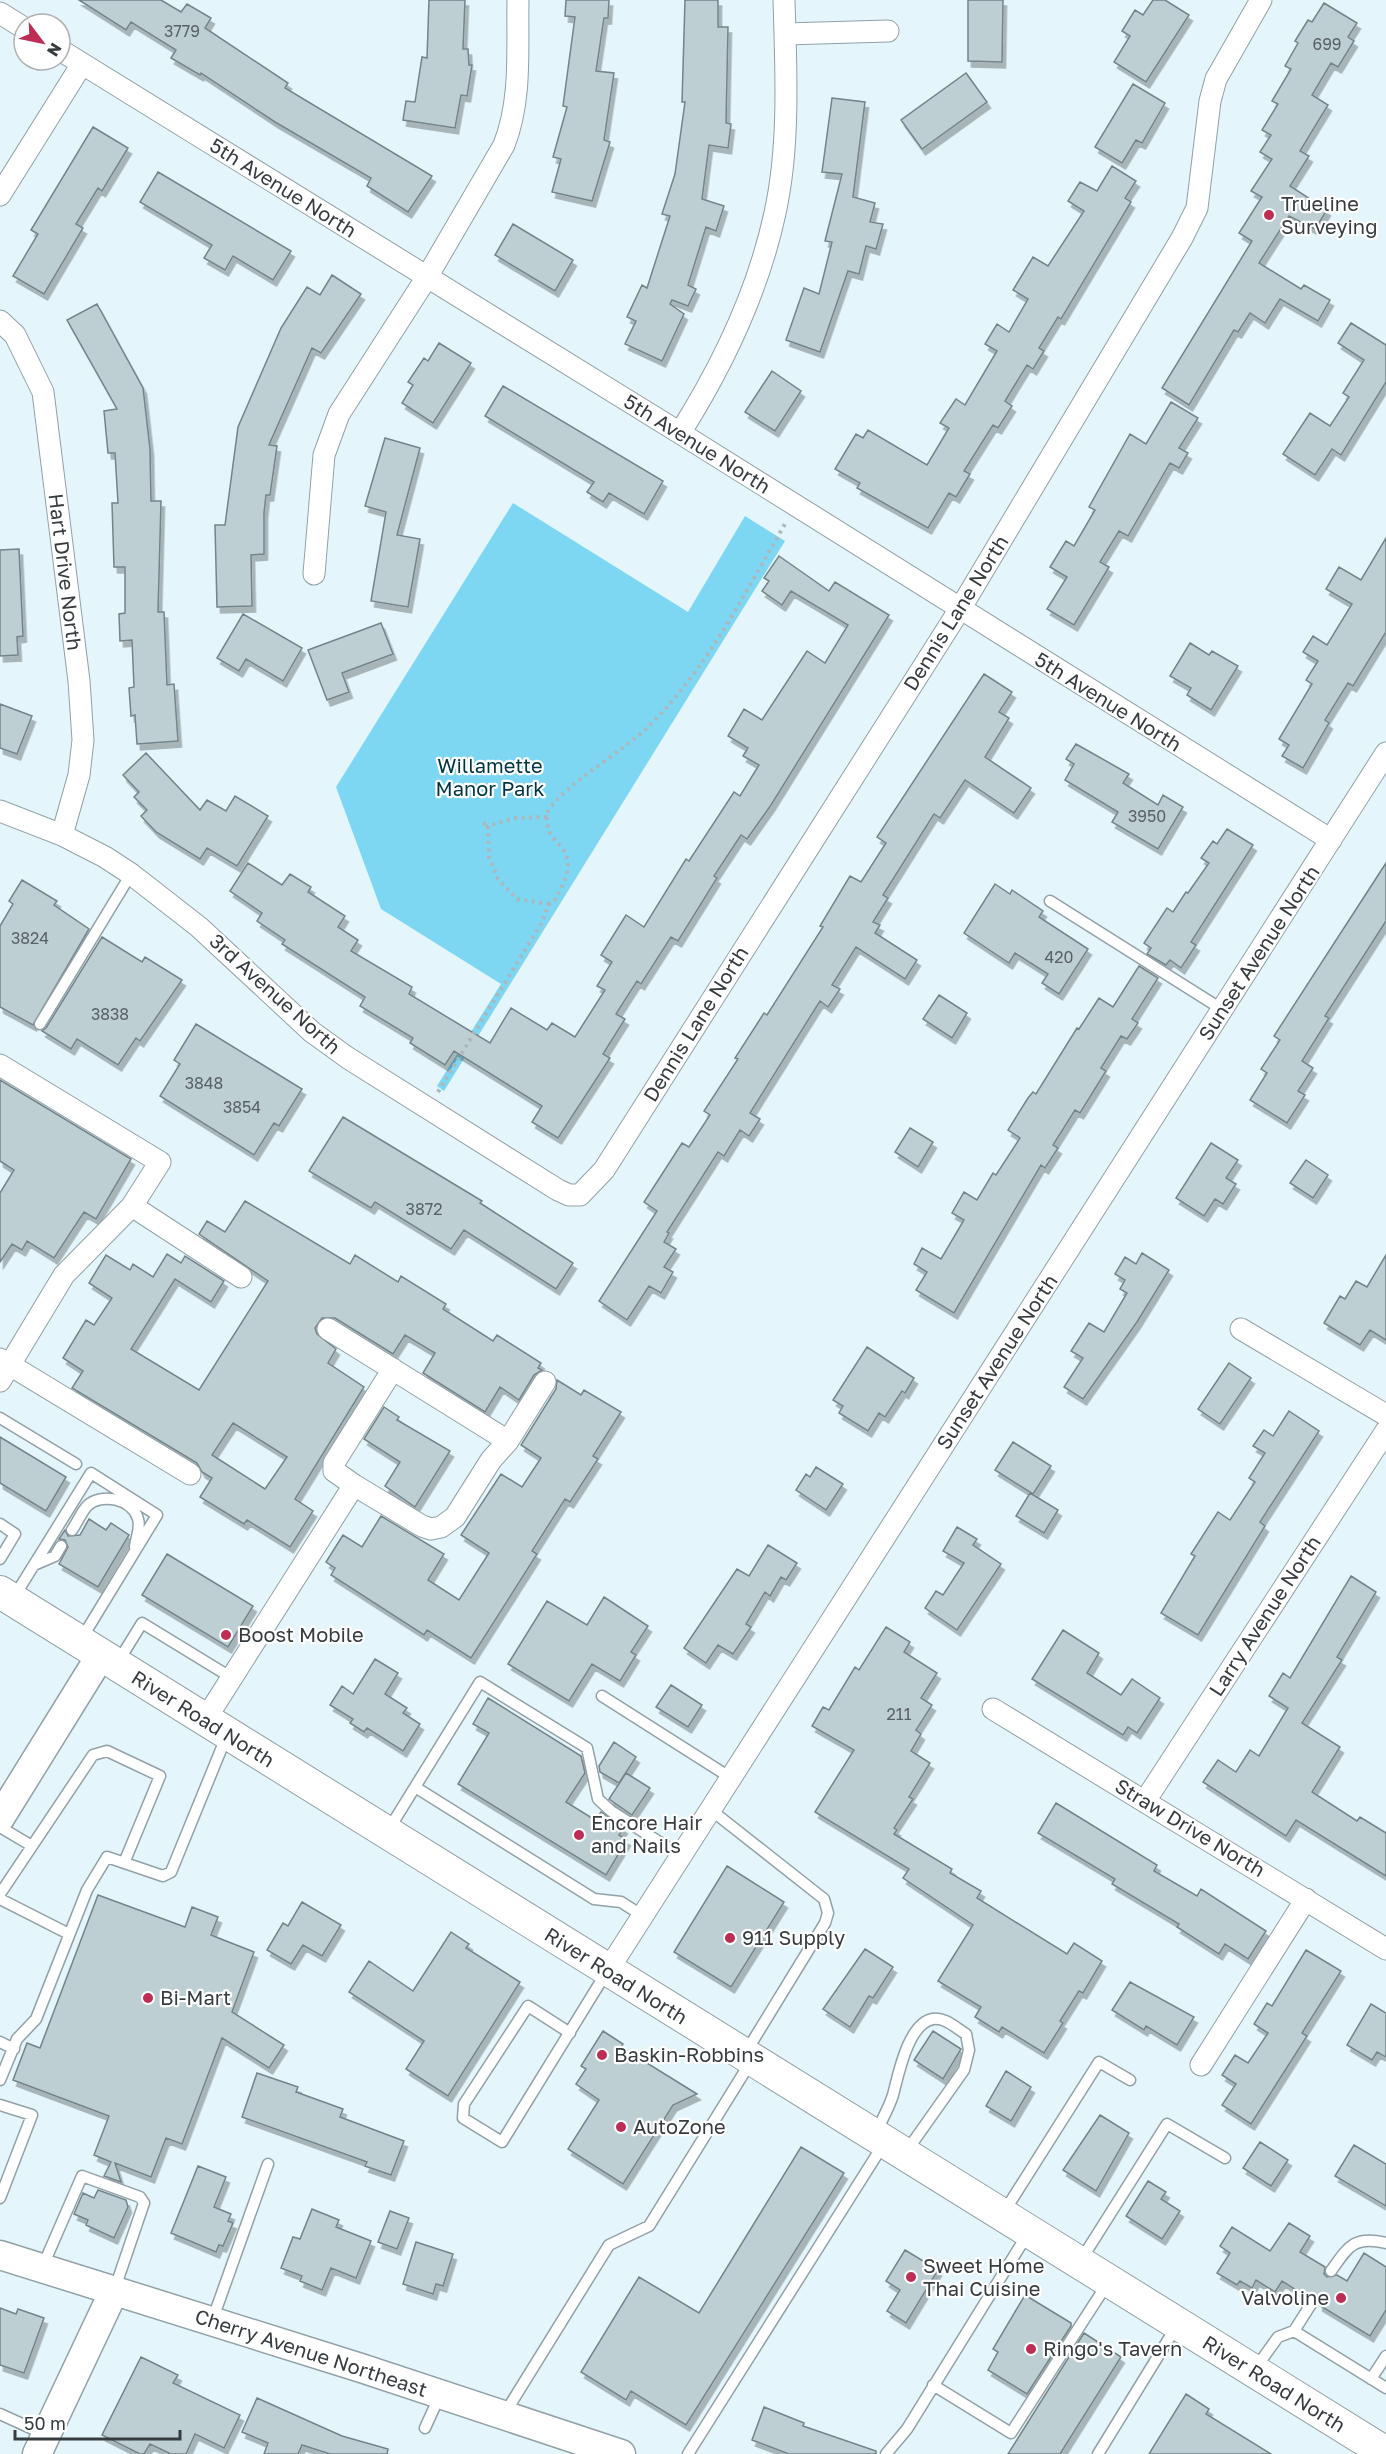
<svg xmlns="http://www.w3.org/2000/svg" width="1386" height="2454" font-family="'Golos Text',sans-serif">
<defs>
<filter id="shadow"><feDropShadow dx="3.5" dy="6" stdDeviation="0" flood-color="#0004"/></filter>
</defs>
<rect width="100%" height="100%" fill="#e4f5fb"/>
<path fill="#7dd7f3" d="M513,503L688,612L745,516L785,541L444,1091L437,1086L501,984L381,909L336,787Z"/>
<path fill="#becfd4" stroke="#748489" stroke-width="1.5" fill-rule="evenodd" filter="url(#shadow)" d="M79,0H161L181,12L187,4L211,18L205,28L288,83L285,88L432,176L408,212L367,186L371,178L275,122L201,73L200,75L171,58L176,50L131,22L126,30Z
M429,0H465L463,49H468L469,65H472L467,96L461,95L455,128L403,120L406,101L415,102L422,57L427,58Z
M566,0H609L608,18H604L596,71L614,73L604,140L610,142L592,201L552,192L561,159L553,157L567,107L563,106L575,17L565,16Z
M685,0H718V27H728L726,123L731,124L728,148L709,145L702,199L724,206L716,231L706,227L688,285L696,289L688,306L672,300L670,304L684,314L662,361L625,344L636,321L627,317L642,285L647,288L670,216L662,214L675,174L685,102H682Z
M968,0H1003L1002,62L968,61Z
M1153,0H1165L1189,15L1146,82L1114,62L1130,36L1122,31L1135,10L1143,15Z
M1324,3L1357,23L1348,37L1354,41L1338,67L1331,63L1312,95L1328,105L1300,151L1309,156L1290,186L1327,210L1315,229L1289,216L1259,263L1301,289L1304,285L1330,300L1318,321L1280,299L1265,323L1250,313L1238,332L1234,330L1189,405L1162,388L1252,241L1239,233L1262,197L1251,191L1272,159L1260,152L1271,135L1262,130L1278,104L1272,101L1291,69L1285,66L1298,43L1295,41L1308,20L1312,22Z
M966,73L987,102L922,149L901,120Z
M1133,84L1165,103L1142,143L1136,140L1122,163L1095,147Z
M832,98L865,102L853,197L875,203L870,222L883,224L876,249L866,246L859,274L848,271L820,352L786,340L804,288L819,294L832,242L825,241L842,174L822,172Z
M93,127L128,148L102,191L98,188L76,224L83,228L44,294L13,276L38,234L31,230Z
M1112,166L1136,181L1125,198L1131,202L1061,319L1058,317L1039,348L1044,351L1033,369L1027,365L1005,401L1012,406L998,428L993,425L964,471L970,474L956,497L949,493L928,528L857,488L860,483L835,469L856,434L863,438L868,430L927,465L949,428L940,423L956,399L965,405L997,351L985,344L997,324L1009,332L1028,299L1013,290L1033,257L1048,266L1084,211L1068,201L1080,182L1097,191Z
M158,172L291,251L273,280L233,256L225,270L204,258L212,245L140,202Z
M513,224L573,260L555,291L495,255Z
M332,275L361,294L321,353L312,348L269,445L277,446L270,495H266L264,513V554L251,555L252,606L217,607L215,525H225L238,427L281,328L307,287L320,295Z
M97,304L143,388L150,449L151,501H161L158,612H164L167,685L174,684L178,741L137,744L135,715L131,716L129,688L134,687L132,640L120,641L119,614L125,613V567H114L112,503H118L115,453H108L104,411L117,409L67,320Z
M1351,323L1386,345V382L1341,455L1332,449L1315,475L1283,454L1310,413L1330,426L1349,397L1343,393L1364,360L1338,343Z
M439,343L471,363L433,423L402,403L413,385L408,382L424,358L428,361Z
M772,371L801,391L775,431L745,412Z
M503,386L663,481L644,514L609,493L603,502L587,492L594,482L485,416Z
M1171,402L1198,418L1179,448L1188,453L1179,468L1170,463L1128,536L1119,531L1100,562L1109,567L1074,625L1047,609L1067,577L1050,567L1066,541L1074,546L1095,510L1089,507L1130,434L1146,444Z
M385,438L420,448L397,535L420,539L408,607L371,601L386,512L365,506Z
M1386,538V632L1353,686L1348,683L1325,720L1329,723L1303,768L1282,756L1289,745L1279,739L1312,684L1306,680L1318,661L1303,652L1313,636L1327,645L1352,604L1326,589L1339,567L1361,580Z
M19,549L23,636L17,637L18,655L0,656V550Z
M779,556L829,591L835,582L889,615L771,805L747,839L741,835L714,876L717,878L678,941L671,937L641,984L637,981L616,1014L625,1019L603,1054L610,1058L558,1138L532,1122L542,1106L454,1051L445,1065L410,1043L413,1038L360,1006L365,997L282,944L285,940L257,921L262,913L230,891L248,863L282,885L290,874L311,887L308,892L345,916L338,927L358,940L351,951L412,987L409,994L490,1043L511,1008L547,1030L552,1023L575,1037L605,990L597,986L612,962L601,955L626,915L644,927L686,859L689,861L734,792L740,796L759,765L743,756L748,748L728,736L744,709L762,720L807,651L825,663L848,625L791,591L782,605L762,591L769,581L764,578Z
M243,614L302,648L283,681L246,659L239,671L217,658Z
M381,623L393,654L342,673L349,692L327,700L308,650Z
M1190,643L1209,655L1212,651L1238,666L1211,710L1187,695L1191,688L1170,676Z
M984,674L1012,692L999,712L1009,718L985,757L1031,788L1014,813L965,780L940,818L934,814L883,895L888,898L873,922L880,925L875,933L917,960L905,979L856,947L832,985L840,989L828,1007L820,1001L750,1113L760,1119L749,1136L740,1130L724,1156L718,1152L667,1232L669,1233L664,1242L676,1249L664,1267L673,1272L661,1293L649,1286L627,1320L599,1301L657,1211L644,1202L682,1143L689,1147L710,1115L704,1111L738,1059L735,1058L764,1013L767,1015L823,927L820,926L850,876L861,882L886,843L877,837Z
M0,704L32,716L17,754L0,748Z
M1076,744L1129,774L1123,783L1158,805L1163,795L1183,807L1158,849L1112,822L1118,812L1065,780L1074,764L1066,759Z
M146,753L200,810L207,800L226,811L235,796L268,816L237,866L207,848L200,859L156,832L141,816L147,810L134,797L139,792L123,775Z
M1227,829L1253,845L1191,942L1196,945L1181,968L1170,960L1166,965L1147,954L1151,948L1144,943L1167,908L1173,912L1186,892L1188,893L1209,863L1201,858L1213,841L1217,844Z
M1386,863V921L1325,1016L1329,1018L1302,1061L1313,1068L1298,1091L1305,1095L1287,1123L1250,1100L1267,1073L1261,1069L1280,1040L1274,1036Z
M22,880L57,901L54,905L89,929L33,1025L0,1007V926L13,904L9,901Z
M995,884L1010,894L1012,890L1043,911L1039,917L1088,949L1059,994L1042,983L1048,974L1015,953L1009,963L964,933Z
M102,937L142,962L145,957L182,980L140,1041L136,1038L118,1065L77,1039L71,1049L42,1031L46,1028Z
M1139,966L1158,978L1132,1019L1138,1023L1127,1039L1121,1036L1101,1068L1106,1071L1080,1113L1075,1110L1053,1145L1058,1148L1045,1168L1041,1165L954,1313L916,1290L927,1272L914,1264L922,1248L941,1259L964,1220L952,1213L964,1192L977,1200L993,1173L996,1175L1020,1138L1008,1130L1028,1098L1033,1092L1036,1094L1077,1028L1079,1029L1099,998L1113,1007Z
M939,995L967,1013L952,1038L923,1019Z
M196,1024L302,1089L279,1126L274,1123L254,1155L160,1096L180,1064L174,1060Z
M0,1080L131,1159L96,1219L84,1212L54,1258L27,1241L22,1250L12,1244L0,1262V1193L14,1170L0,1161Z
M343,1117L482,1201L480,1203L573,1263L556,1289L464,1230L451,1249L375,1202L371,1208L309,1171Z
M910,1128L933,1142L918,1167L895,1152Z
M1211,1143L1238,1160L1226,1178L1236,1184L1223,1204L1215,1199L1204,1216L1176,1198Z
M1306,1160L1328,1175L1313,1198L1290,1183Z
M245,1201L350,1264L355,1255L398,1282L401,1276L446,1304L443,1309L493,1341L497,1335L541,1363L538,1368L542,1370L534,1375L519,1400L500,1387L485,1412L423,1373L435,1353L405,1335L393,1354L335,1318H322L315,1328L317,1334L336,1349L328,1363L364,1387L295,1499L313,1511L290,1547L247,1520L244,1524L200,1497L212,1478L202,1472L197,1463L72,1388L83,1371L63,1358L86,1320L94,1325L112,1298L89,1283L106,1255L130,1270L133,1264L153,1277L167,1254L181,1263L185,1256L224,1281L211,1302L175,1279L131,1349L199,1390L268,1281L199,1234L207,1221L225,1232ZM233,1423L287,1457L265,1489L212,1455Z
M1142,1253L1169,1270L1137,1322L1083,1399L1064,1387L1083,1358L1071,1351L1089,1323L1104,1332L1127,1293L1120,1289L1125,1280L1115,1274L1125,1257L1136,1264Z
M1386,1255V1340L1370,1330L1360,1345L1324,1323L1340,1296L1345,1299L1356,1281L1367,1287Z
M867,1347L914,1378L905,1393L902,1391L885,1417L879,1413L868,1431L839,1413L843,1406L833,1400Z
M1229,1363L1251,1378L1220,1424L1198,1409Z
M557,1380L581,1395L584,1390L621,1412L593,1456L598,1459L570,1502L565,1499L532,1551L537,1554L471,1658L427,1630L424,1635L331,1575L335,1568L326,1562L343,1535L362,1547L381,1516L444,1554L428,1580L459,1600L489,1553L461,1535L501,1474L522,1487L541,1458L521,1445L556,1389Z
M384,1407L399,1417L397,1420L450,1451L415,1507L385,1486L400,1462L364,1439Z
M1289,1411L1319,1431L1260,1522L1265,1526L1198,1635L1161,1613L1195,1556L1191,1554L1218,1512L1230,1520L1255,1482L1249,1478L1265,1453L1253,1446L1264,1430L1273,1436Z
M0,1437L66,1477L46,1511L0,1483Z
M1013,1442L1051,1466L1033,1494L995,1470Z
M816,1467L843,1484L826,1510L796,1490L806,1474L810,1477Z
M1030,1493L1058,1510L1044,1533L1016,1516Z
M89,1519L106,1530L111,1523L129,1535L98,1587L59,1564L68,1547L65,1540L59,1539L65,1530L68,1536L80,1535Z
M957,1527L977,1539L973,1545L1001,1564L957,1630L925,1608L936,1591L943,1595L964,1563L943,1551Z
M768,1545L797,1563L786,1580L781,1577L770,1596L765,1592L746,1624L751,1627L733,1654L718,1645L706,1663L684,1648L737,1569L749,1576Z
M167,1554L253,1606L228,1647L142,1595Z
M1351,1576L1376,1592L1337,1657L1342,1660L1302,1723L1340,1747L1312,1792L1357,1821L1360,1817L1386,1833V1876L1296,1820L1286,1836L1203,1782L1218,1760L1236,1772L1250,1750L1259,1756L1288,1708L1269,1696L1283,1673L1290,1678Z
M604,1597L648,1626L631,1652L636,1655L620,1681L592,1664L569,1701L508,1664L547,1601L587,1625Z
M886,1627L910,1642L904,1652L937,1673L921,1698L932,1705L916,1730L921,1734L911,1751L930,1763L909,1797L913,1799L894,1828L897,1830L894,1834L952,1869L950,1873L981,1891L977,1898L1067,1954L1074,1943L1102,1961L1083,1993L1079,1991L1060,2021L1063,2023L1044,2053L1002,2027L999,2032L975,2017L981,2007L938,1981L973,1925L903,1878L909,1869L815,1812L854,1750L812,1726L823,1707L829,1710L855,1667L859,1670Z
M1063,1630L1099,1653L1087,1673L1121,1695L1132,1679L1160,1698L1137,1733L1128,1727L1123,1735L1032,1679Z
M375,1659L398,1673L385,1694L407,1708L403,1713L420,1724L403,1751L367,1728L364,1732L350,1723L353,1719L330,1705L342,1686L353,1694Z
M671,1685L702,1705L688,1727L656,1707Z
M488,1698L581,1756L585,1773L566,1802L595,1820L601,1812L624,1828L619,1835L627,1840L606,1875L458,1784L489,1733L473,1724Z
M614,1742L636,1757L619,1783L600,1772L599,1766Z
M626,1773L650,1788L632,1815L609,1799Z
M1056,1803L1157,1865L1154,1871L1197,1896L1201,1889L1266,1931L1248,1959L1225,1944L1219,1954L1177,1927L1179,1924L1112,1884L1115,1879L1038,1833Z
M727,1866L784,1902L731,1987L674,1952Z
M98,1895L185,1927L192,1907L218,1917L211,1935L254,1952L232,2012L284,2045L269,2068L222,2038L182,2144L166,2138L151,2177L115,2163L121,2182L104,2176L111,2162L94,2155L109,2116L13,2080L27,2043L40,2048Z
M302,1902L341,1925L322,1956L303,1945L291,1964L267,1950L283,1923L288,1926Z
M451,1932L469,1944L466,1948L520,1982L448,2096L406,2069L424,2041L349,1992L369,1961L413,1991Z
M865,1949L893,1967L873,1998L869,1996L850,2027L823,2009Z
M1306,1950L1341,1971L1302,2033L1307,2036L1251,2124L1222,2105L1236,2084L1222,2075L1235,2055L1248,2063L1268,2033L1254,2024L1267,2003L1272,2006Z
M1130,1982L1194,2017L1177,2045L1146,2026L1144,2030L1112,2010Z
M1371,2004L1386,2013V2057L1377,2052L1372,2060L1347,2045Z
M603,2031L623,2044L621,2047L697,2094L673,2105L623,2184L568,2149L599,2100L576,2084L586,2069L581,2066Z
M933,2031L961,2049L943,2079L914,2060Z
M1006,2071L1031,2087L1011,2121L986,2106Z
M257,2073L298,2087L296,2092L343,2109L340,2117L404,2141L391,2175L365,2166L367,2162L242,2117Z
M1100,2115L1129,2133L1096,2191L1063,2170Z
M1260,2142L1288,2160L1271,2186L1243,2168Z
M1354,2145L1386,2164V2206L1335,2176Z
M801,2147L844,2173L686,2425L631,2391L626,2400L581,2372L639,2277L699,2313Z
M198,2166L226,2177L214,2207L231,2214L228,2221L233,2223L223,2246L219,2245L216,2252L171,2233Z
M1148,2181L1166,2192L1161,2199L1180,2211L1162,2239L1126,2216Z
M98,2190L126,2200L128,2207L114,2238L86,2225L88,2220L74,2214L83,2193L94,2198Z
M312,2209L339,2220L336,2227L371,2241L356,2278L331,2268L322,2290L300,2281L302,2276L281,2268L293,2237L300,2239Z
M390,2211L409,2218L397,2249L378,2242Z
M1289,2223L1310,2236L1300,2252L1325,2267L1324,2274L1327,2277L1337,2275L1347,2281L1364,2253L1386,2267V2310L1370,2336L1319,2305L1320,2298L1316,2294L1307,2297L1282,2281L1275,2292L1256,2280L1252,2288L1240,2281L1237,2285L1217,2273L1230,2253L1220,2246L1232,2227L1270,2251Z
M416,2242L453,2254L443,2286L436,2284L433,2294L403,2284Z
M905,2250L938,2270L906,2323L887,2311L900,2290L886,2281Z
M1025,2295L1071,2323V2326L1027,2394L988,2370L998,2352L993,2349Z
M0,2308L16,2314L18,2309L44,2318L24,2373L0,2365Z
M1084,2333L1121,2357L1060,2454H1008Z
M141,2357L178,2375L173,2383L240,2415L224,2448L195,2434L186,2454H171L150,2444L144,2454H140L102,2435Z
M1186,2394L1209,2409L1206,2414L1271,2454H1149Z
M257,2398L342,2436L388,2449L387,2454H330L302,2445L298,2454H264L268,2443L242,2432Z
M764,2407L804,2423L803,2426L876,2451V2454H789L752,2440Z"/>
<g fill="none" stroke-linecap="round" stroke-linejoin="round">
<defs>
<path id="lane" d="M1050,901L1223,1010
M40,1024L131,874
M0,1418L76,1464
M0,1524L15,1534L0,1559
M72,1530C77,1523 81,1513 87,1506C101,1492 133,1499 138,1519C141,1528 136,1537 135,1547
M34,1565L55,1556L61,1546
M14,1597L91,1473L157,1515L82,1638
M118,1662L142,1623L232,1678
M602,1696L731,1778
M415,1787L594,1899L621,1902L643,1916
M711,1810L824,1899L828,1913L825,1923L746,2052
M0,1827L32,1846
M389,1829L480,1682L587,1748L598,1799L611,1811L681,1856
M0,1894L93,1755L107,1751L160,1776L124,1863
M0,1899L69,1934
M570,2033L528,2006L464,2104L463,2118L502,2142L606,1973
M0,2042L14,2049
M0,2080L17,2039L36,2019L87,1890L107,1857L163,1876L171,1872L227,1735
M0,2105L32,2115L0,2198
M876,2133C881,2121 889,2108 893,2095C898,2076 908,2023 933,2019C945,2017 956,2028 966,2034L969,2050L964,2070L906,2152
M1004,2212L1099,2062L1130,2080
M1081,2260L1167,2124L1225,2158
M42,2268L82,2176L140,2197L144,2203L114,2291
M1331,2271C1348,2247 1354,2235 1386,2243
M212,2321L268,2164
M1294,2331L1313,2301
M1255,2369L1278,2337L1294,2331L1386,2388
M1371,2379L1386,2356
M933,2385L1011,2433L1107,2284
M505,2413L609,2245L649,2226L750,2063
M0,2414L46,2435
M425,2428L440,2395
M688,2454L883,2145
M886,2454L907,2429L1027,2235
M1098,2454L1176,2327"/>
<path id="street" d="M0,13L24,28
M785,34L888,31
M60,50L680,433L1331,840
M0,195L82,64
M0,321L15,335L43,392L79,681L83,740L79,775L62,835
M680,433C723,365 758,292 775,213C790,145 786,70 784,0
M314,574L324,455L339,414L427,277L504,145C522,99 517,49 518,0
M0,811L62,835L105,857L131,874L199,927L312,1032L348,1058L558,1190L569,1195H580L604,1170L960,609L1182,238L1197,208L1210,101L1216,79L1261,0
M0,1065L160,1162L132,1206L64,1275L0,1381
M132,1206L241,1277
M328,1329L508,1441
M1241,1329L1386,1415
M0,1359L190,1474
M354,1485L334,1471V1463L393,1369
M993,1709L1386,1949
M205,1720L354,1485L422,1526L431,1529L441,1527L455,1517L491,1460L508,1441L545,1382
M1145,1801L1386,1431
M608,1970L1386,753
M1201,2065L1306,1899"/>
<path id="secondary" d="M0,1818L101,1655
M0,2255L361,2368L621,2454
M37,2454L114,2291"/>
<path id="primary" d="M0,1592L1386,2453"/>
</defs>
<use href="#lane" stroke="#91a1a7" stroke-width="13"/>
<use href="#street" stroke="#91a1a7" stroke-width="23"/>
<use href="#secondary" stroke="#91a1a7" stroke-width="31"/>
<use href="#primary" stroke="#91a1a7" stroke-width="34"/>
<path stroke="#aab7bc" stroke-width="4" stroke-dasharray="3 4.5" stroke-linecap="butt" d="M547,817L516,818L488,826L489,857L498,879L517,899L549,904
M483,823L488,826
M438,1092L541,924L549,904L553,903C593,838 539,853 548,811C566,783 623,752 650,725C708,667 744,594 785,524"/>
<use href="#lane" stroke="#fff" stroke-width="10"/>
<use href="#street" stroke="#fff" stroke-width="21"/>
<use href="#secondary" stroke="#fff" stroke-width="28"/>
<use href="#primary" stroke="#fff" stroke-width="32"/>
</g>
<g fill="#bd2d54" stroke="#fff" stroke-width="2">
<circle cx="1269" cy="215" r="6"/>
<circle cx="226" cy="1635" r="6"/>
<circle cx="579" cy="1835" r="6"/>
<circle cx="730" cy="1938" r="6"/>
<circle cx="148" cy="1998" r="6"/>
<circle cx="602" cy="2055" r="6"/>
<circle cx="621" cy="2127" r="6"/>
<circle cx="911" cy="2277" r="6"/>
<circle cx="1341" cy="2298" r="6"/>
<circle cx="1031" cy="2349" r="6"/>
</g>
<g text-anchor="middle" stroke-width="4.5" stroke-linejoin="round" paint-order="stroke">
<g font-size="16" fill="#586164">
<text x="182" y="37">3779</text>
<text x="1327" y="50">699</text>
<text x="1147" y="822">3950</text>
<text x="30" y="944">3824</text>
<text x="1059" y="963">420</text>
<text x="110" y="1020">3838</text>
<text x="204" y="1089">3848</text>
<text x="242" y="1113">3854</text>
<text x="424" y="1215">3872</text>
<text x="899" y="1720">211</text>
</g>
<g font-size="20" fill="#363c3f" stroke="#fff">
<text transform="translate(283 188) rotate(32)" y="7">5th Avenue North</text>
<text transform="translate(697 444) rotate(32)" y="7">5th Avenue North</text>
<text transform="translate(65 572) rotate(83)" y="7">Hart Drive North</text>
<text transform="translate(956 613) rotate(-58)" y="7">Dennis Lane North</text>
<text transform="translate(1108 702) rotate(32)" y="7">5th Avenue North</text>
<text transform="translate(1259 953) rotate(-57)" y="7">Sunset Avenue North</text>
<text transform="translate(275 994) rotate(42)" y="7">3rd Avenue North</text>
<text transform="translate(696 1024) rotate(-58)" y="7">Dennis Lane North</text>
<text transform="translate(997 1362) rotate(-57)" y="7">Sunset Avenue North</text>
<text transform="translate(1265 1616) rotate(-57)" y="7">Larry Avenue North</text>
<text transform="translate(203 1719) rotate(32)" y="7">River Road North</text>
<text transform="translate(1190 1828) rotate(31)" y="7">Straw Drive North</text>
<text transform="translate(616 1976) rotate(32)" y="7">River Road North</text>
<text transform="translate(311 2353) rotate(18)" y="7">Cherry Avenue Northeast</text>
<text transform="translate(1274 2384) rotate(32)" y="7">River Road North</text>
</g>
<g font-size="20" fill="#363c3f" stroke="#fff" text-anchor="start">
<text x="1281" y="211">Trueline<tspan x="1281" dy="23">Surveying</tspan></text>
<text x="238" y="1642">Boost Mobile</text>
<text x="591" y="1830">Encore Hair<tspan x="591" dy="23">and Nails</tspan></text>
<text x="742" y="1945">911 Supply</text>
<text x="160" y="2005">Bi-Mart</text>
<text x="614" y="2062">Baskin-Robbins</text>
<text x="633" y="2134">AutoZone</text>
<text x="923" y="2273">Sweet Home<tspan x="923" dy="23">Thai Cuisine</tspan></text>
<text x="1329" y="2305" text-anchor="end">Valvoline</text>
<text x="1043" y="2356">Ringo's Tavern</text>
</g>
<g font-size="20" fill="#003643" stroke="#fff">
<text x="490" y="773">Willamette<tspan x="490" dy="23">Manor Park</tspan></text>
</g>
</g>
<g transform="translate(42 42) rotate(122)"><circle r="28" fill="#ffffff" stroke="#afb1b2" stroke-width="1.5"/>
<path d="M0-4.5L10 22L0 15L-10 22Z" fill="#bd2d54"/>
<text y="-9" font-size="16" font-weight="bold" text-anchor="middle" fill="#363c3f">N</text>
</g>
<path d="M15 2430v9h165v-9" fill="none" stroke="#363c3f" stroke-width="3"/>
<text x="24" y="2430" font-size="18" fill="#363c3f" stroke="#ffffff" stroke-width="4.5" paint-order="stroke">50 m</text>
</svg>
